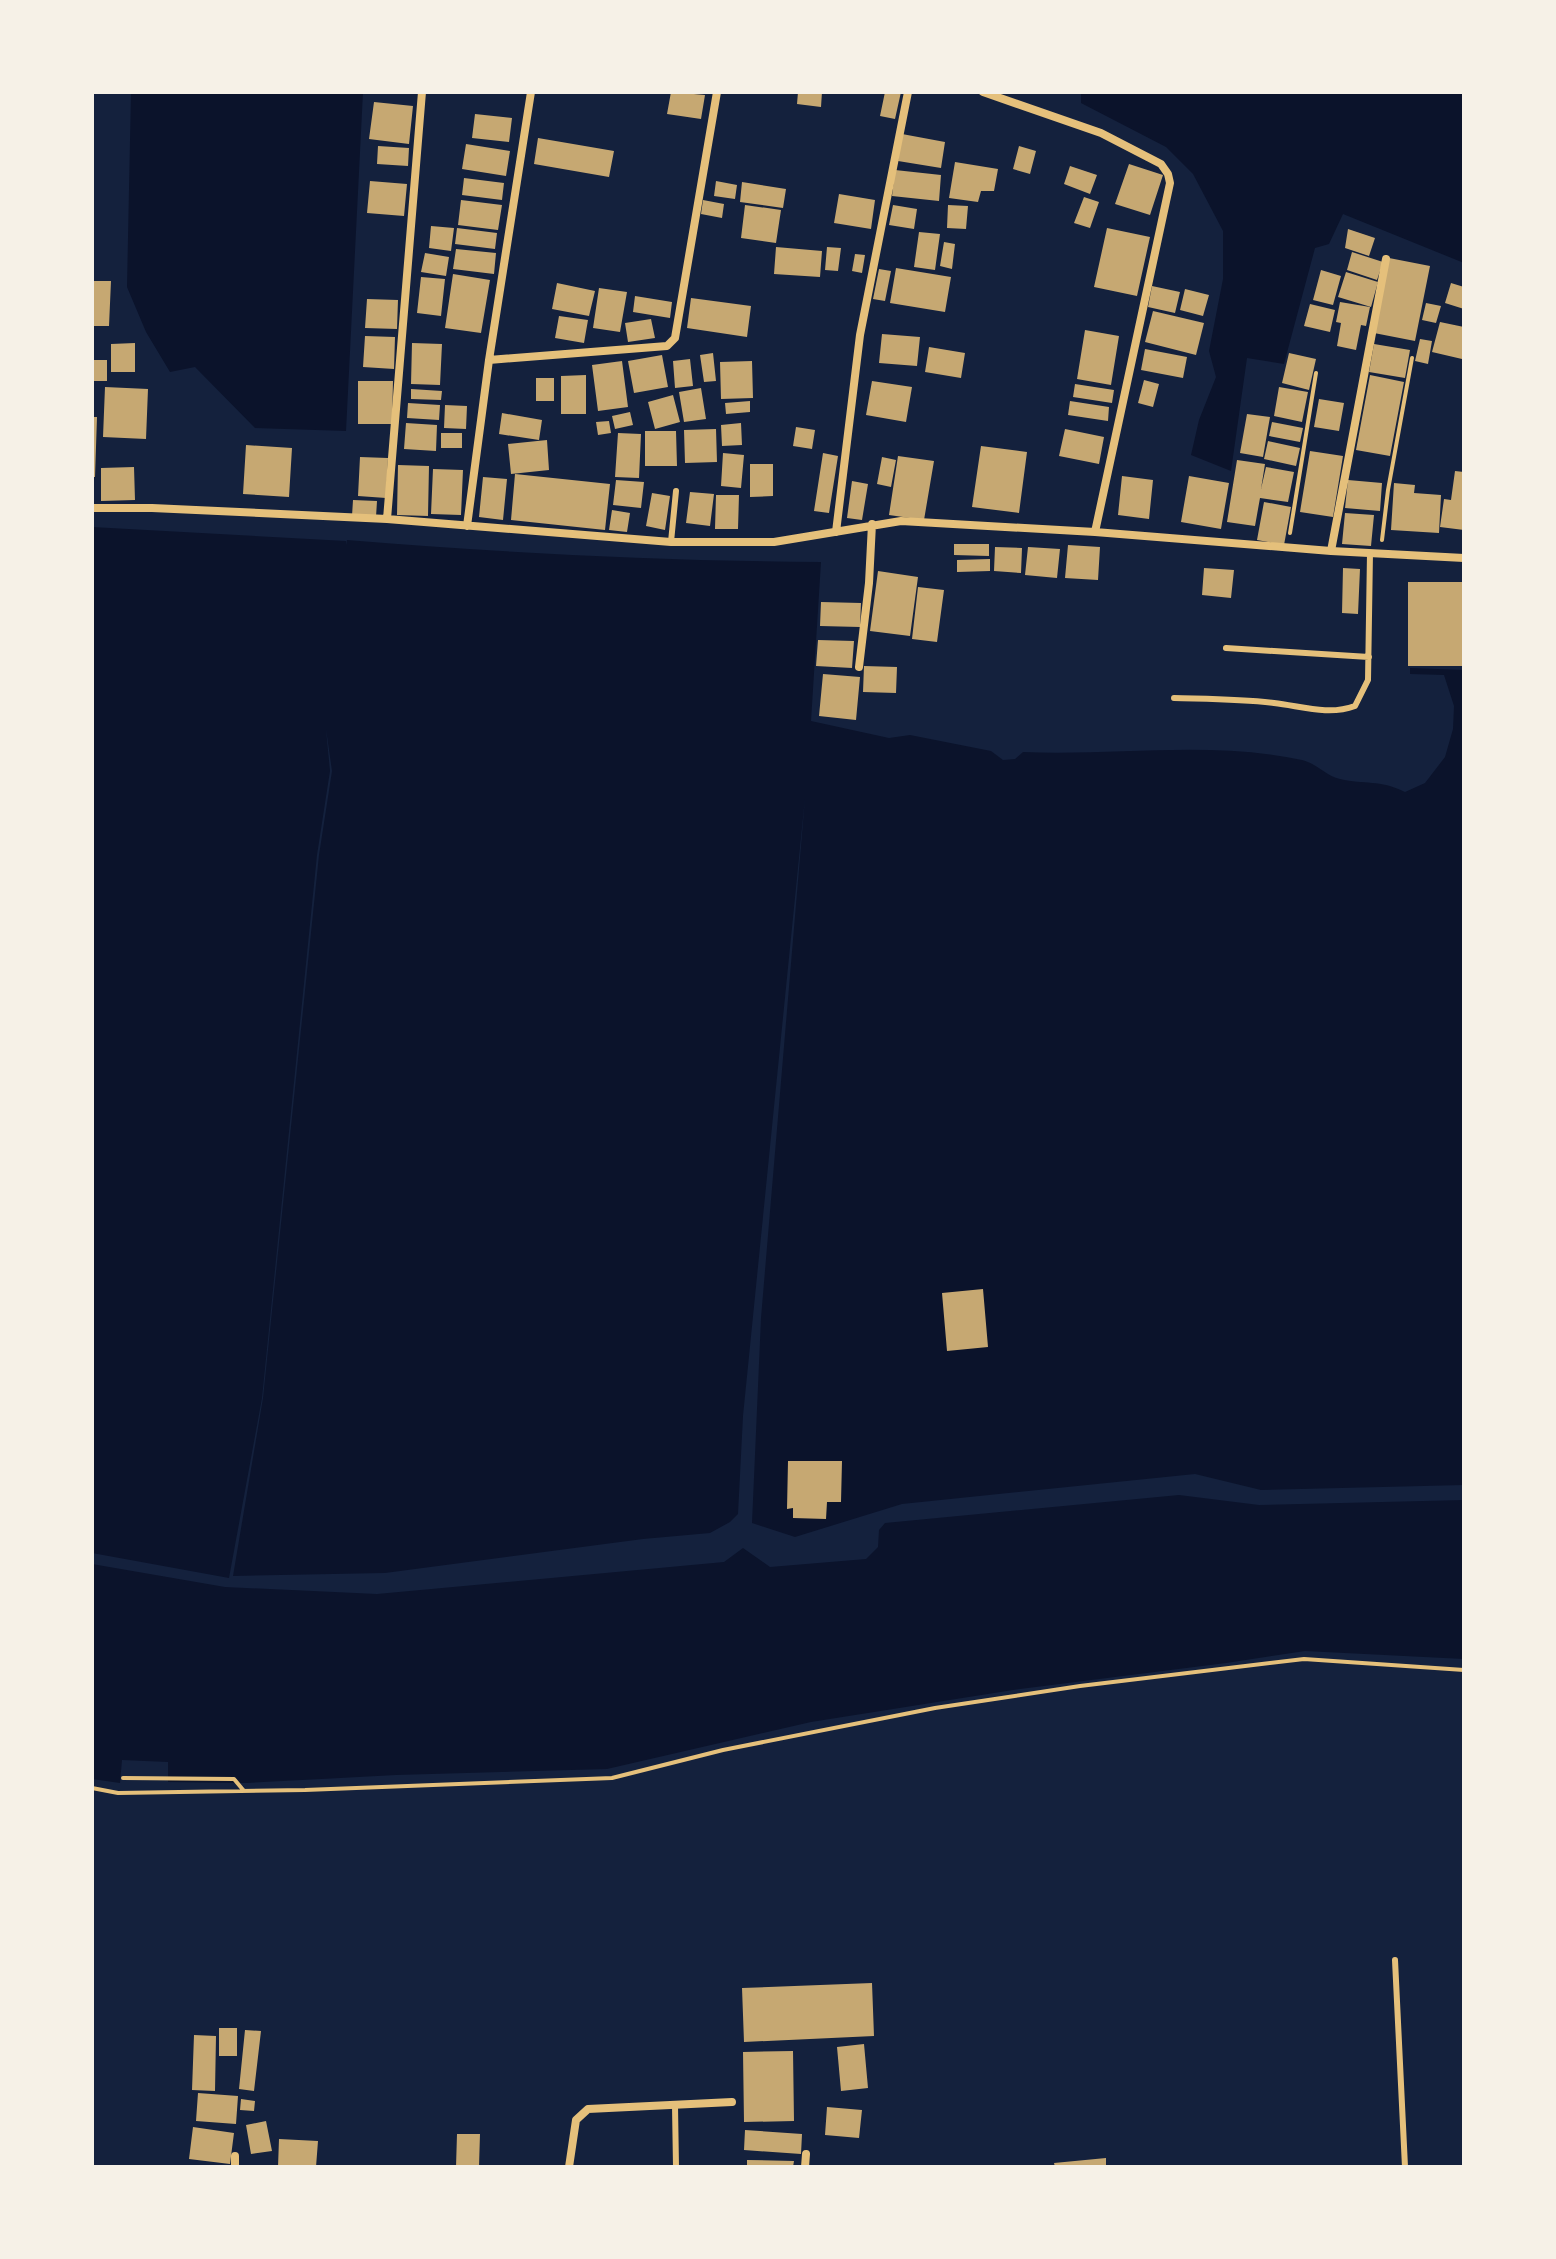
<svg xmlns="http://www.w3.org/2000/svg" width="1556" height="2259" font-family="'Nunito Sans',sans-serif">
<rect width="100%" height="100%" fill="#14213d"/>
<path fill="#0b132b" d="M131,92H363L346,431L255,428L195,367L170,372L146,332L127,287Z
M1081,92H1464V263L1343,214L1329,244L1315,248L1284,364L1247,358L1231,471L1191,455L1199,420L1216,377L1209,351L1223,279V231L1193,174L1166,147L1081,103Z
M92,527L346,541V545L347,540C505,553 663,561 821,562L811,721L889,738L910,735L991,751L1003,760L1015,759L1023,752C1117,756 1209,740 1302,760C1316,763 1326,776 1340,779C1365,785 1379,779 1405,792L1425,783L1445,757L1453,729L1454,706L1444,675L1410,674V668L1464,670V1485L1261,1490L1195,1474L902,1504L795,1537L752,1523L761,1318L805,798L743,1416L738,1514L730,1522L710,1533L643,1539L385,1573L233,1576L263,1398L319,855L332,771L326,729L330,771L317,855L262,1398L229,1578L92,1553Z
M1179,1495L1259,1505L1464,1500V1659L1305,1651L1226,1663L1013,1690L811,1722L607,1769L396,1775L247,1783L168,1782V1762L122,1760L120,1783L92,1779V1564L225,1587L377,1594L724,1562L743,1548L770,1567L866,1559L878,1547L879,1530L885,1523Z"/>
<path fill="#c6a872" d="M671,92L705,95L701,119L667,114Z
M798,92H822L821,107L797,104Z
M885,92H901L895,119L880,116Z
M374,102L413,106L409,144L369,139Z
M475,114L512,118L509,142L472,138Z
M902,134L945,142L941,168L898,161Z
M538,138L614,151L609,177L534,164Z
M466,144L510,151L506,176L462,169Z
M378,146L409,148L408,166L377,164Z
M1019,146L1036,151L1030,174L1013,169Z
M955,162L998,169L994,191H981L978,202L949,198Z
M1129,164L1163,175L1150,215L1115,204Z
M1070,166L1097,175L1090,194L1064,184Z
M895,170L941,175L939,201L892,196Z
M464,178L504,183L502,200L462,195Z
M370,181L407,184L404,216L367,213Z
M716,181L737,185L735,199L714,196Z
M742,182L786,189L783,208L740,202Z
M839,194L875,200L871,229L834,223Z
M1084,197L1099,202L1090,228L1074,223Z
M461,200L502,205L498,230L458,225Z
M703,200L724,204L722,218L701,214Z
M745,205L781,210L776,243L741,238Z
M893,205L917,209L914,229L889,225Z
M948,205L968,206L966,229L947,228Z
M431,226L454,228L451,251L429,248Z
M457,228L497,233L495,249L455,244Z
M1107,228L1150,237L1137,296L1094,287Z
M1348,229L1375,238L1369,256L1345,248Z
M919,232L940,234L935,270L914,267Z
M944,242L955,244L952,269L940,266Z
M776,247L822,251L820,277L774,274Z
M827,247L841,248L838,271L825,270Z
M456,249L496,253L494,274L453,269Z
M1352,252L1383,262L1377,280L1347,270Z
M425,253L449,257L446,276L421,272Z
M855,254L865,255L862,273L852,271Z
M1389,258L1430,266L1415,341L1374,333Z
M896,268L951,277L945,312L890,303Z
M879,269L891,271L885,301L873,299Z
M1321,270L1341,276L1333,305L1313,300Z
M1346,272L1378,282L1371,307L1338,297Z
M453,274L490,280L481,333L445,328Z
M421,277L445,279L441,316L417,313Z
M92,281H111L109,326H92Z
M557,283L595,291L589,316L552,309Z
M1451,283L1464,287V309L1445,303Z
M1152,286L1180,292L1175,313L1148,307Z
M599,288L627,292L620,332L593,328Z
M1185,289L1209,295L1203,316L1180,310Z
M635,296L672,302L670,318L633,312Z
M691,298L751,306L747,337L687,328Z
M367,299L398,300L397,329L365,328Z
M1340,302L1370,307L1366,326L1361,325L1356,350L1337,346L1341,323L1336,322Z
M1426,303L1441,306L1436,323L1422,320Z
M1310,304L1335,310L1330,332L1304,326Z
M1153,311L1204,323L1196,355L1145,342Z
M559,316L588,320L584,343L555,338Z
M651,319L655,338L628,342L625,323Z
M1440,322L1464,327L1462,359L1432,352Z
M1085,330L1119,336L1111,385L1077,379Z
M882,334L920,337L917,366L879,363Z
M365,336L395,337L394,369L363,367Z
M1420,339L1432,341L1428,364L1415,361Z
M135,343V372H111V344Z
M412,343L442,344L440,385L411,384Z
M1374,344L1410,350L1405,378L1369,372Z
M929,347L965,353L961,378L925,372Z
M1145,349L1187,357L1183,378L1141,370Z
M713,353L716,381L704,382L700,355Z
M1289,353L1316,359L1309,390L1282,383Z
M662,355L668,387L634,393L628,361Z
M690,359L693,386L675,388L673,361Z
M92,360H107V381H92Z
M622,361L628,407L598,411L592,365Z
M752,361L753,398L721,399L720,362Z
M586,375V414H561V376Z
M1370,375L1404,382L1390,456L1356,450Z
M536,378H554V401H536Z
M1144,380L1159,384L1153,407L1138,403Z
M358,381H393L392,424H358Z
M872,381L912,387L906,422L866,415Z
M1075,384L1114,390L1112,403L1073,397Z
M105,387L148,389L146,439L103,437Z
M1279,387L1308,392L1302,422L1274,416Z
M701,388L706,419L684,422L679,392Z
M411,389L442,391L441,400L411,399Z
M673,395L680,422L655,429L648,402Z
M1319,399L1344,403L1339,431L1314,427Z
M750,401V412L726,414L725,403Z
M1070,401L1109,407L1108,421L1068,415Z
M408,403L440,405L439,420L407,418Z
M445,405L467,406L466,429L444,428Z
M630,412L633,425L615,429L612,416Z
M502,413L542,420L539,440L499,434Z
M1247,414L1270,417L1263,457L1240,453Z
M92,417H97L95,477H92Z
M609,421L611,433L598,435L596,422Z
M1272,422L1303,428L1300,442L1269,436Z
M406,423L437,425L436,451L404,449Z
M741,423L742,445L722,446L721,425Z
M796,427L815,430L812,449L793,446Z
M716,429L717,462L685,463L684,430Z
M1065,429L1104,437L1099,464L1059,456Z
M645,431H676L677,466H645Z
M441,433H462V448H441Z
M618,433L641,434L639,478L615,477Z
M547,440L549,470L511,474L508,444Z
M1268,441L1300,448L1296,466L1264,459Z
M246,445L292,448L289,497L243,494Z
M981,446L1027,452L1019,513L972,507Z
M1310,451L1343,456L1333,517L1300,512Z
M723,453L744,455L741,488L721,486Z
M823,453L838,456L829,513L814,511Z
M898,456L934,461L924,520L889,515Z
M360,457L388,458L386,498L358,496Z
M882,457L896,460L891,487L877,484Z
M1237,460L1265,464L1261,489L1266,467L1294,472L1288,502L1260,498L1255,526L1227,522Z
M750,464H773V496L750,497Z
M398,465L429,466L428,516L397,515Z
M134,467L135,500L101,501V468Z
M433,469L463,470L461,515L431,514Z
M1455,471L1464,472V530L1440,527L1444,499L1451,500Z
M515,474L610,484L605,530L511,520Z
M1122,476L1153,480L1149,519L1118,515Z
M1189,476L1229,483L1221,529L1181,522Z
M483,477L507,479L503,520L479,517Z
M616,480L644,482L641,508L613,505Z
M1348,480L1382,483L1380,511L1345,508Z
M852,481L868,484L862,520L847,518Z
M1394,483L1415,485L1414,493L1441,495L1439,533L1391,530Z
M690,492L714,494L710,526L686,523Z
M652,493L670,496L665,530L646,526Z
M716,495H739L738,529H715Z
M353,500L377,501L376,517L352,516Z
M1264,502L1291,507L1284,545L1257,540Z
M612,510L630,513L627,532L609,530Z
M1345,513L1374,515L1371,546L1342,544Z
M954,544H989V556L954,555Z
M1068,545L1100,547L1098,580L1065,578Z
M995,547L1022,548L1021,573L994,571Z
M1028,547L1060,549L1057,578L1025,575Z
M990,559V571L957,572V560Z
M1204,568L1234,570L1231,598L1202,595Z
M1343,568L1360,569L1358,614L1342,613Z
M878,571L918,577L910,636L870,631Z
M1408,582H1464V666H1408Z
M918,587L944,590L937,642L912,639Z
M821,602L861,603L860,627L820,626Z
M818,640L854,641L852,668L816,666Z
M864,666L897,667L896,693L863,692Z
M823,674L860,677L856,720L819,716Z
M983,1289L988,1347L947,1351L942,1293Z
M788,1461H842L841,1502H827L826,1519L793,1518V1508L787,1509Z
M872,1983L874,2036L744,2042L742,1988Z
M219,2028H237V2056H219Z
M245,2030L261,2031L254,2091L239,2089Z
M194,2035L216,2036L215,2091L192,2090Z
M864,2044L868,2088L841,2091L837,2047Z
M793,2051L794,2121L744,2122L743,2052Z
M198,2093L238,2096L236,2124L196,2121Z
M241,2099L255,2101L254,2111L240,2110Z
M827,2107L862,2110L859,2138L825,2135Z
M266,2121L272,2151L251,2154L246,2125Z
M193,2127L234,2133L230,2164L189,2159Z
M745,2130L802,2134L801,2154L744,2150Z
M457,2134H480L479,2167H456Z
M279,2139L318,2141L316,2167H278Z
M1106,2158V2167H1055L1054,2163Z
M747,2160L794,2161L793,2167H747Z"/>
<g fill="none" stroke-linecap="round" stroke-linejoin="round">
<path stroke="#e5c07b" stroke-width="4" d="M1290,533L1316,373
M1382,540L1388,490L1412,358
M123,1778L234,1779L244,1791
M92,1788L118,1793L305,1790L612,1778L723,1750L935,1708L1080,1686L1304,1659L1464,1670"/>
<path stroke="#e5c07b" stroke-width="6" d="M671,542L676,491
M1226,648L1369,657
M1174,698C1207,699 1241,699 1274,703C1301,706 1328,716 1355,706L1368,680L1370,553
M1395,1960L1405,2167
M675,2106L676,2167"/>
<path stroke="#e5c07b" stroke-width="8" d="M983,92L1101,133L1161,164L1168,174L1170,183L1095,532
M489,360L667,346L675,338L717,92
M92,508H152L387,519L671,542H774L901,521L1095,532L1331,551L1464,558
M387,519L422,92
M467,526L489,360L531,92
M836,532L860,335L908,92
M1331,551L1386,259
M859,667L869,583L872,524
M235,2156V2167
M569,2167L576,2120L588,2109L732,2102
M805,2167L806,2154"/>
</g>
<rect width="1556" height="2259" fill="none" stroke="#f6f1e7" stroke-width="188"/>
</svg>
